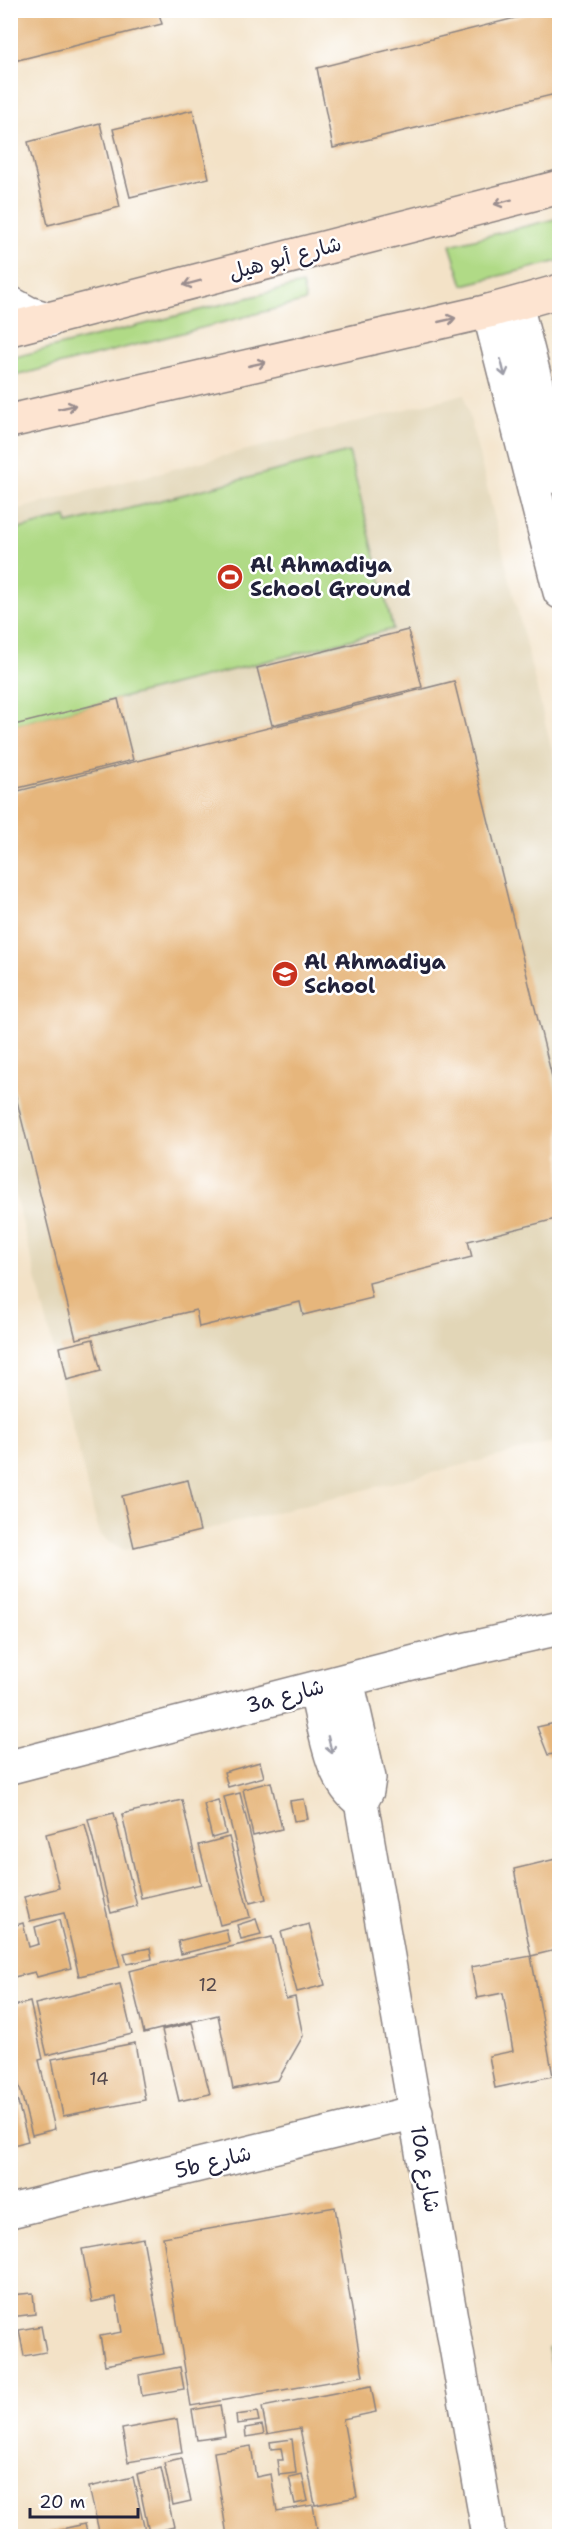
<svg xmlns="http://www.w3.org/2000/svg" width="570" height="2547" font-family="'Shantell Sans','Playpen Sans Arabic',sans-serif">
<rect width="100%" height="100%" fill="#fff"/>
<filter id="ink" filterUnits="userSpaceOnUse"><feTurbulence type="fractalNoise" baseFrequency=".0167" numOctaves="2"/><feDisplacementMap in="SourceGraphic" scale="12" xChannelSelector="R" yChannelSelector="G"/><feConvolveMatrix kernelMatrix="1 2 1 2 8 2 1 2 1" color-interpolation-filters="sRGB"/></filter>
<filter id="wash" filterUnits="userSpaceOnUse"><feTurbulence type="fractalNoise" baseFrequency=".008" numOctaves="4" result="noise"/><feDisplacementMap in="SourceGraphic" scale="24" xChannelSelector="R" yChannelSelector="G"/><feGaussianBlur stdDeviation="1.35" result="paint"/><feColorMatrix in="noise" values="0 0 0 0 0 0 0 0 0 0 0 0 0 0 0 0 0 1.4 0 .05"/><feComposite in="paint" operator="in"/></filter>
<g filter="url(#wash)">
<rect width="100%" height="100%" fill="#f3e2c7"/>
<path fill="#e2d6b7" d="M464,394L559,779V1441L125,1550L116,1547L99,1534L11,1176V511Z"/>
<path fill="#b0da86" stroke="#697e60" stroke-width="1.5" d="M559,218V261L463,285L450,245Z
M302,284L306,301L11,377V358Z
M349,452L393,629L11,726V531L66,517L68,524Z
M559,2345H560L559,2397L548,2348Z"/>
<g id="blocks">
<path fill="#e6b67b" d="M10,10H158L162,24L10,62Z
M547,10H560V93L333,148L317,68Z
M193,110L209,178L130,197L113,129Z
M100,123L120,207L48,225L28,142Z
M408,630L422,687L272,725L257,668Z
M454,681L560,1109V1218L468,1241L472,1257L369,1283L372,1298L303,1315L300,1302L199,1327L196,1310L76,1339L10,1073V793Z
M118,699L133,760L10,790V726Z
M93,1339L101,1371L67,1380L60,1347Z
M188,1480L200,1531L134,1547L122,1496Z
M560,1722V1753L548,1755L537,1727Z
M260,1762L264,1777L228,1787L224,1772Z
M271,1782L282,1829L253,1836L243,1789Z
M240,1793L266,1899L250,1903L224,1797Z
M304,1799L308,1819L294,1821L290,1801Z
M182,1800L201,1884L141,1898L122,1814Z
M218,1800L226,1834L212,1838L204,1804Z
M114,1813L137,1906L111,1913L88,1819Z
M85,1824L120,1967L79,1976L64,1913L30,1921L24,1897L59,1888L46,1834Z
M229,1837L250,1917L220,1925L199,1845Z
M560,1858V1949L531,1956L514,1869Z
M256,1919L261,1934L241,1939L237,1925Z
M59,1920L71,1968L37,1977L35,1972L10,1978V1927L23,1923L29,1947L39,1944L35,1927Z
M309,1924L325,1985L297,1992L281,1932Z
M226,1929L229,1942L181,1954L178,1941Z
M272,1937L286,1999L295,1997L303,2036L278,2080L233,2089L218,2015L144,2033L129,1971Z
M150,1948L152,1959L127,1964L124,1953Z
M531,1956L553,2076L495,2088L489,2056L513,2051L503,1993L477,1998L471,1967Z
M120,1984L132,2034L47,2055L35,2004Z
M30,2002L43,2059L39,2060L55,2129L32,2135L14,2066L10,2067V2007Z
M192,2023L210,2094L179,2101L162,2030Z
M135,2043L145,2100L63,2116L52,2059Z
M13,2084L28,2141L10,2146V2085Z
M335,2207L363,2376L191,2406L163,2237Z
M143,2238L164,2354L105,2365L100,2336L122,2332L116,2297L92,2302L82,2249Z
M33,2293L35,2314L10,2317V2295Z
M41,2326L46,2352L24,2356L19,2330Z
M180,2367L184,2389L142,2396L139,2375Z
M371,2386L376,2412L343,2419L357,2497L315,2505L300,2428L267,2434L262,2407Z
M220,2405L225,2436L197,2440L192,2410Z
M257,2412L259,2421L237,2424L236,2415Z
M177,2419L182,2453L128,2462L122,2429Z
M262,2425L264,2434L246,2437L245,2428Z
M292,2439L296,2473L279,2475L277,2460H283L281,2448L271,2449L270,2442Z
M251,2446L256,2477L271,2474L277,2511L313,2505L317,2529L273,2536H269L267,2530L227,2536L214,2452Z
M182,2459L191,2501L173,2505L164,2463Z
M161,2468L174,2527L149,2533L137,2474Z
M302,2474L308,2501L295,2504L289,2477Z
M133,2477L145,2531L122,2536H100L89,2487Z
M85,2524L88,2536H49L48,2532Z"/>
</g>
</g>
<g filter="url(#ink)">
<use href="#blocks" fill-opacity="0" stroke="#8a8281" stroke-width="1.5"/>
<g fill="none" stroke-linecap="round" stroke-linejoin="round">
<defs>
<path id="street" d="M10,303L28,313L50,320
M516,304L560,478
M489,311L560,592
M347,1680L369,1778L367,1791L361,1802L489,2536
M315,1688C325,1725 329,1779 361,1802
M10,1767L454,1652L560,1628
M10,2211L416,2112"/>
<path id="secondary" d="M10,329L560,187
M10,421L489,311L560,291"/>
</defs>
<use href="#street" stroke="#8a8281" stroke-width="36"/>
<use href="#secondary" stroke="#8a8281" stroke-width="36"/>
<use href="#street" stroke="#fff" stroke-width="33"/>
<use href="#secondary" stroke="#fde4d1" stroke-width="33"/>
</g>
<defs><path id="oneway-shaft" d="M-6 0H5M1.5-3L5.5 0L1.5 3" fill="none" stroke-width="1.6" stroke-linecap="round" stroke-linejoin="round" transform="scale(1.5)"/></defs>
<g stroke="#9a8d8e">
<use href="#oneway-shaft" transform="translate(503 202) rotate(165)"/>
<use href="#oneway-shaft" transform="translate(192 283) rotate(165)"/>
<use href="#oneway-shaft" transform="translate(447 320) rotate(-13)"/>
<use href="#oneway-shaft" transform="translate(257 364) rotate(-13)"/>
<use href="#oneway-shaft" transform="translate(67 407) rotate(-13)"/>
</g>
<g stroke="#9c9ca7">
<use href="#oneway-shaft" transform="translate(503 368) rotate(76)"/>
<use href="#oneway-shaft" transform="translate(330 1745) rotate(76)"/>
</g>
</g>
<defs>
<symbol id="stadium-disc" viewBox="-11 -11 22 22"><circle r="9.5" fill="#c8321e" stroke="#fff"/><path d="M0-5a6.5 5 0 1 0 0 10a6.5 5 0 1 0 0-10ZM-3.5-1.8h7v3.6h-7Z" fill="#fff"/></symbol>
<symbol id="school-disc" viewBox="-11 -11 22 22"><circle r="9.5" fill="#c8321e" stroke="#fff"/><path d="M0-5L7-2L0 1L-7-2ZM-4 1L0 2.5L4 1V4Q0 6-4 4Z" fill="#fff"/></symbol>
</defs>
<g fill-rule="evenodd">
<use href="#stadium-disc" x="215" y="562" width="30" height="30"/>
<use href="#school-disc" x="270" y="959" width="30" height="30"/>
</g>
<g text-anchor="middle" stroke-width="5" stroke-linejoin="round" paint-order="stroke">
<g font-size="18" fill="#53474b">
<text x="208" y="1991">12</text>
<text x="99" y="2085">14</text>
</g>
<g font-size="21" fill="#22223b" stroke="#fff">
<text transform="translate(285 258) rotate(-15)" y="7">شارع أبو هيل</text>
<text transform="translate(285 1696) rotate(-15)" y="7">3a شارع</text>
<text transform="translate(213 2162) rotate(-14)" y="7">5b شارع</text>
<text transform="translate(425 2169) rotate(80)" y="7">10a شارع</text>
</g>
<g font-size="21" font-weight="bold" fill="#22223b" stroke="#fff" text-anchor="start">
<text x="250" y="572">Al Ahmadiya<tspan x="250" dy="24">School Ground</tspan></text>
<text x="304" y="969">Al Ahmadiya<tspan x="304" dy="24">School</tspan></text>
</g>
</g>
<rect width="570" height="2547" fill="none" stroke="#fff" stroke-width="36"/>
<path d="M30 2508v9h108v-9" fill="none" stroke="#22223b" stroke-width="3"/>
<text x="39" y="2508" font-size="18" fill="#22223b" stroke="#ffffff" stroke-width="4.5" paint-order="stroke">20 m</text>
</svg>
